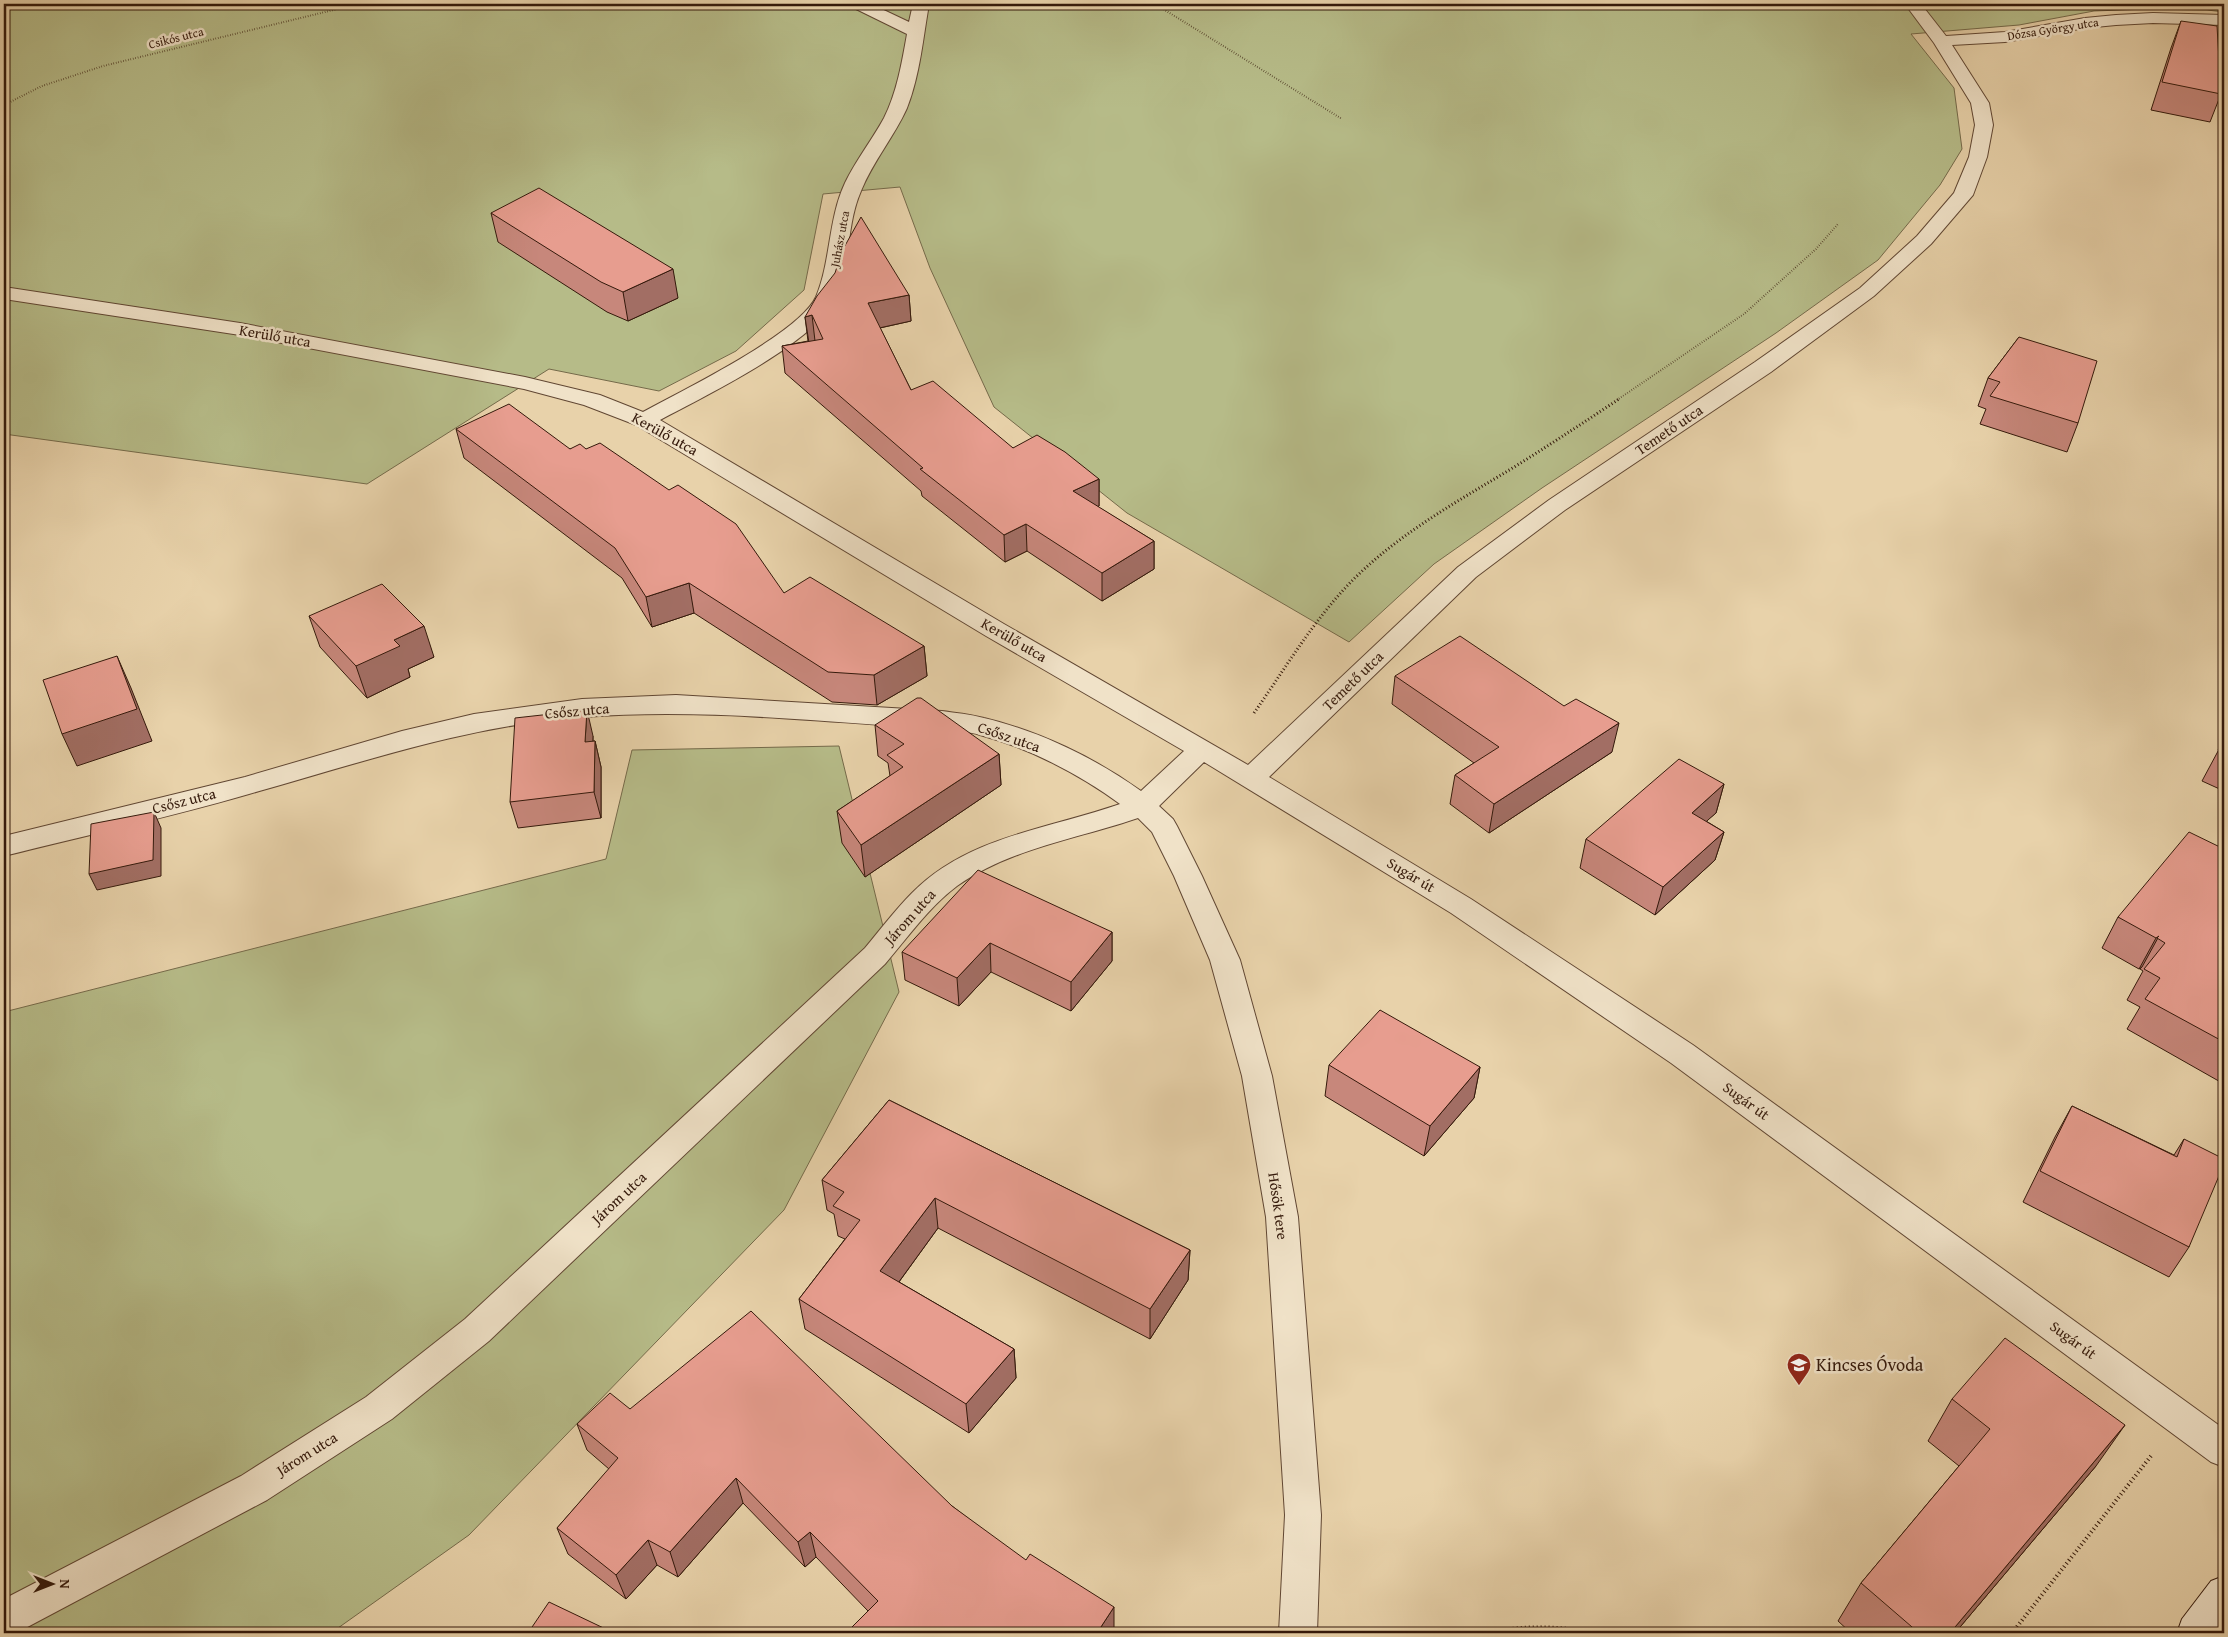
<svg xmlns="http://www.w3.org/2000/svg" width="2228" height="1637" font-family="'Gentium Book Plus',serif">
<rect width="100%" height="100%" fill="#e8d2aa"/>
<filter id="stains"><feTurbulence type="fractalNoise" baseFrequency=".004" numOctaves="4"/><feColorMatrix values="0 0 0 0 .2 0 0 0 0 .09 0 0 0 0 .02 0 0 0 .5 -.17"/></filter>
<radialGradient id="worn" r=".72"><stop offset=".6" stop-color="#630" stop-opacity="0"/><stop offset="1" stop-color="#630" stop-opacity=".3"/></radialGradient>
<path fill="#b6bb88" stroke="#756a4a" d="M4,4H2224V12L2207,10L2147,9L2094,11L2019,25L1911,34L1954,88L1962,149L1940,185L1878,260L1776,333L1542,488L1434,564L1349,642L1127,513L994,407L930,268L900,187L823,194L804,290L736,351L659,391L549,369L367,484L4,434Z
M839,746L899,992L784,1210L469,1535L331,1633H4V1012L606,859L632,750Z"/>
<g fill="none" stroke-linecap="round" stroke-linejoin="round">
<defs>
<path id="street" d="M850,4H871L909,22L913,4H929C923,38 920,75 907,108C894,137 873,161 861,191C846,225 851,264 836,298C815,343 705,396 660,420L1004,624L1248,765L1458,567L1549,500L1755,362L1860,288L1917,236L1954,193L1969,157L1975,125L1971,103L1934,43L1905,4H1921L1946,36L2005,32L2085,18L2116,15L2153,13L2224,15V25L2153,23L2116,25L2085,28L2005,42L1952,45L1989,103L1993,125L1987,157L1973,195L1931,244L1874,296L1771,372L1565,510L1476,577L1269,777L1471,899L1693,1045L2224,1429V1467L2211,1462L1671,1063L1451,913L1204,762L1159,806L1173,819L1177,826L1202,876L1240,960L1272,1076L1298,1217L1321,1515L1317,1633H1279L1285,1515L1266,1217L1242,1076L1210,960L1174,876L1152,832L1138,818C1077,839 1011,848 957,886C929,907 908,937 885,964L489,1341L392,1419L267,1500L18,1632L4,1633V1599L241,1476L366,1397L465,1319L865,948C880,930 895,910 912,893C968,836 1049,829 1120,804C1079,774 1029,748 980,735C968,731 954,731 942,729C823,722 703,708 584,717C468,725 360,763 249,794C170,817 88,835 8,855L4,854V836L245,777L402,731L474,714L582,699L676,695L942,711C956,713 970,714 984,718C1039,731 1095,758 1141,791L1184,751L986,636L636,425L584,405L524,389L240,335L4,299V287L240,323L525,377L600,395L643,412C681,391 799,334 816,297C831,261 828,219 845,183C856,160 872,140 884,118C897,92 902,62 907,34L852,7Z"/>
<path id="secondary" d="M2224,1576V1626L2219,1633H2177L2182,1619L2211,1581Z"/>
</defs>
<use href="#street" stroke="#614733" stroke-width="2"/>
<use href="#secondary" stroke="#34190b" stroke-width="2"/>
<path stroke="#34190b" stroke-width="2" stroke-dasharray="0.5 2" stroke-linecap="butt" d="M1155,4L1342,119
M4,105L42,86L103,66L358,4
M1617,400L1744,314L1816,249L1838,224"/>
<path stroke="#34190b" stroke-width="3" stroke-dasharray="1 2.5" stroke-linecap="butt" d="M1254,713C1287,666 1317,614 1359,574C1404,531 1458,501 1511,469C1548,446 1583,423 1619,399"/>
<path stroke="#34190b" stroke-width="4" stroke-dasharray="1 3" stroke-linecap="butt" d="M1481,1633C1524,1626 1552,1625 1595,1633
M2012,1633L2151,1456"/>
<use href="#street" fill="#f0e2c8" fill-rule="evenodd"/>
<use href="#secondary" fill="#f0e2c8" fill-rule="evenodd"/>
</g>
<path fill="#c7877b" stroke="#34190b" d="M2181,21L2221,94L2210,122L2151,110L2171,48Z
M491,213L678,298L628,321L607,312L498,242Z
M909,295L911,321L880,328L911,390L1013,448L1099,479V506L1098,507L1154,541V569L1102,601L1027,551L1005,562L922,496L921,491L785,373L782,346L808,341L805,317Z
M2019,337L2078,423L2067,452L1980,424L1986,409L1978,406L1988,378Z
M456,429L570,449H586L784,593L924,646L927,676L877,705L832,702L694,613L652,627L622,578L464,458Z
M309,616L434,657L408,669L410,677L367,698L320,647Z
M1395,676L1612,752L1489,833L1450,804L1455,775L1474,763L1392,704Z
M875,725L999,754L1001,785L865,877L842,843L837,811L890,776L888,763L878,756Z
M593,736V741H595L601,767V818L518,828L510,802Z
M2224,740V791L2202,781Z
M1724,784L1716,813L1706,821L1724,832L1715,860L1655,915L1580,868L1586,839Z
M2224,849V1084L2127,1029L2140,1007L2127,1000L2143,971L2140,969L2142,967L2139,969L2102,948L2118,917Z
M1112,932V961L1071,1011L991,972L959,1006L905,980L902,952Z
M1329,1065L1480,1067L1474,1098L1424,1156L1325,1096Z
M889,1100L1190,1250L1188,1280L1150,1339L938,1228L899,1282L1014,1349L1016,1378L969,1433L805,1329L799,1299L845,1239L838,1236L834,1214L827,1210L822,1180Z
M2072,1106L2174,1155L2184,1139L2189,1247L2169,1277L2023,1202L2055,1137Z
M1952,1399L2096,1466L1955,1633H1851L1838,1621L1861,1583L1959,1466L1928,1441Z
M630,1409L952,1506L1114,1631L1113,1633H849L848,1631L868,1611L816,1557L805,1567L743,1503L678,1577L657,1565L626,1599L568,1554L557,1528L609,1469L587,1450L577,1424Z"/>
<path fill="#a26e64" stroke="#34190b" d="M673,269L678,298L628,321L623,292Z
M909,295L911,321L870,330L868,303Z
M812,315L815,341L809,343L805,317Z
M1099,479V506L1073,518V491Z
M1026,524L1027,551L1005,562L1004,535Z
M1154,541V569L1102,601V573Z
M689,583L694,613L652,627L646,597Z
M424,626L434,657L408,669L410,677L367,698L356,666L394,640Z
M924,646L927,676L877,705L874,675Z
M117,656L131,688L152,741L77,766L62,734Z
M587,710L593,736L592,768L585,742Z
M1619,723L1612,752L1489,833L1494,804Z
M595,741L601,767V818L594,792Z
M999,754L1001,785L865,877L861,845Z
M1724,784L1716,813L1684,841L1692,813Z
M154,812L161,828V876L97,890L89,874Z
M1724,832L1715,860L1655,915L1663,887Z
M1112,932V961L1071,1011V982Z
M2159,936L2142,967L2139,969L2156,938Z
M990,943L991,972L959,1006L957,978Z
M1480,1067L1474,1098L1424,1156L1430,1126Z
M935,1198L938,1228L885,1301L880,1271Z
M1190,1250L1188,1280L1150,1339V1309Z
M1014,1349L1016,1378L969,1433L966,1404Z
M2125,1425L2096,1466L1955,1633H1950Z
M736,1478L743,1503L678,1577L670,1552Z
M810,1532L816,1557L805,1567L798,1542Z
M648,1540L657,1565L626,1599L616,1575Z
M1114,1607V1631L1113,1633H1097Z"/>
<path fill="#e79d8f" stroke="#34190b" d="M2181,21L2217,26L2221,94L2162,82Z
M539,188L673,269L623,292L601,282L491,213Z
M861,217L909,295L868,303L911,390L933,381L1013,448L1037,435L1065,452L1099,479L1073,491L1154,541L1102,573L1026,524L1004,535L920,469L923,468L782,346L823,339L812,315L805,317L817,296L835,273L842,251Z
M2019,337L2097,361L2078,423L1990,396L2000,382L1988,378Z
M509,404L570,449L580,444L586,449L600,443L669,490L678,485L736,524L784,593L810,577L924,646L874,675L828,672L689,583L646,597L615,548L456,429Z
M382,584L424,626L394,640L400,646L356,666L309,616Z
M1460,636L1564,706L1576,699L1619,723L1494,804L1455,775L1499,747L1395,676Z
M117,656L137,709L62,734L43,680Z
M917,698H921L999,754L861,845L837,811L903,767L887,755L904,744L875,725Z
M587,710L585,742L595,741L594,792L510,802L515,718Z
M2224,740V753L2218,750Z
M1679,759L1724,784L1692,813L1724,832L1663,887L1586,839Z
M154,812L153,860L89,874L91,824Z
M2189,832L2224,849V1042L2145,999L2160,978L2144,969L2165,943L2157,938L2159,936L2156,938L2118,917Z
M978,870L1112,932L1071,982L990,943L957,978L902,952Z
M1380,1010L1480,1067L1430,1126L1329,1065Z
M889,1100L1190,1250L1150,1309L935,1198L880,1271L1014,1349L966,1404L799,1299L860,1220L833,1206L844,1192L822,1180Z
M2072,1106L2177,1157L2184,1139L2224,1159V1164L2189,1247L2040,1171Z
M751,1311L952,1506L1026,1560L1030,1554L1114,1607L1097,1633H851L848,1631L878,1601L810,1532L798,1542L736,1478L670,1552L648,1540L616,1575L557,1528L618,1458L577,1424L610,1393L630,1409Z
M2005,1338L2125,1425L1950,1633H1919L1861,1583L1990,1429L1952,1399Z
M549,1602L614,1633H528Z"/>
<defs>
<symbol id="school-pin" viewBox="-11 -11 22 30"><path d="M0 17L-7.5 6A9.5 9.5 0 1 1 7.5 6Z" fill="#8f2418" stroke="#f0e2c8"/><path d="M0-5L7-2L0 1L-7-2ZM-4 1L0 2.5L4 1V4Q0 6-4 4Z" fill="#fff"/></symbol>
</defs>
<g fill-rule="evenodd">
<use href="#school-pin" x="1785" y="1351" width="28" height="38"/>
</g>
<g text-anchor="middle" stroke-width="5" stroke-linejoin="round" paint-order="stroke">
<g font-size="12" fill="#34190b" stroke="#f0e2c8">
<text transform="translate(2053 29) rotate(-9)" y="4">Dózsa György utca</text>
<text transform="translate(176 38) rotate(-14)" y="4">Csikós utca</text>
<text transform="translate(840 239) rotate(-79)" y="4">Juhász utca</text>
</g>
<g font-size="15" fill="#34190b" stroke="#f0e2c8">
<text transform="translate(275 336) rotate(10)" y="5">Kerülő utca</text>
<text transform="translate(1669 430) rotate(-34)" y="5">Temető utca</text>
<text transform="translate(665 434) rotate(29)" y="5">Kerülő utca</text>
<text transform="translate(1014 640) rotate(30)" y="5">Kerülő utca</text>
<text transform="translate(1353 681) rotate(-44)" y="5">Temető utca</text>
<text transform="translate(577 711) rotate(-5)" y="5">Csősz utca</text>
<text transform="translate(1009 737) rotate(19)" y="5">Csősz utca</text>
<text transform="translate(184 801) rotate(-14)" y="5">Csősz utca</text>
<text transform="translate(1411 875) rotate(31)" y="5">Sugár út</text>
<text transform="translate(910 917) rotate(-48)" y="5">Járom utca</text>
<text transform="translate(1746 1101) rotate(36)" y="5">Sugár út</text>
<text transform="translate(619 1198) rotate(-43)" y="5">Járom utca</text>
<text transform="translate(1278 1206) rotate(82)" y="5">Hősök tere</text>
<text transform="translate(2073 1340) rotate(36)" y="5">Sugár út</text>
<text transform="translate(307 1454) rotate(-32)" y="5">Járom utca</text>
</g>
<g font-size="18" fill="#34190b" stroke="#f0e2c8" text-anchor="start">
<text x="1816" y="1371">Kincses Óvoda</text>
</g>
</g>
<rect width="2228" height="1637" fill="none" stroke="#e8d2aa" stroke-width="20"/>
<rect x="5" y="5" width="2218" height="1627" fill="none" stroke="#34190b" stroke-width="2.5"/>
<rect x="10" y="10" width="2208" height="1617" fill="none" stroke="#34190b"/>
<g transform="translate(52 1584) rotate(90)" stroke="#f0e2c8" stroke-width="4" paint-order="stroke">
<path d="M0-4L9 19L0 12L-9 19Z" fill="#34190b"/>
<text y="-8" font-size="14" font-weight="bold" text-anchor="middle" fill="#34190b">N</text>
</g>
<rect width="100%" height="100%" filter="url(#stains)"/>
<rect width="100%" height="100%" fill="url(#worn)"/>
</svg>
